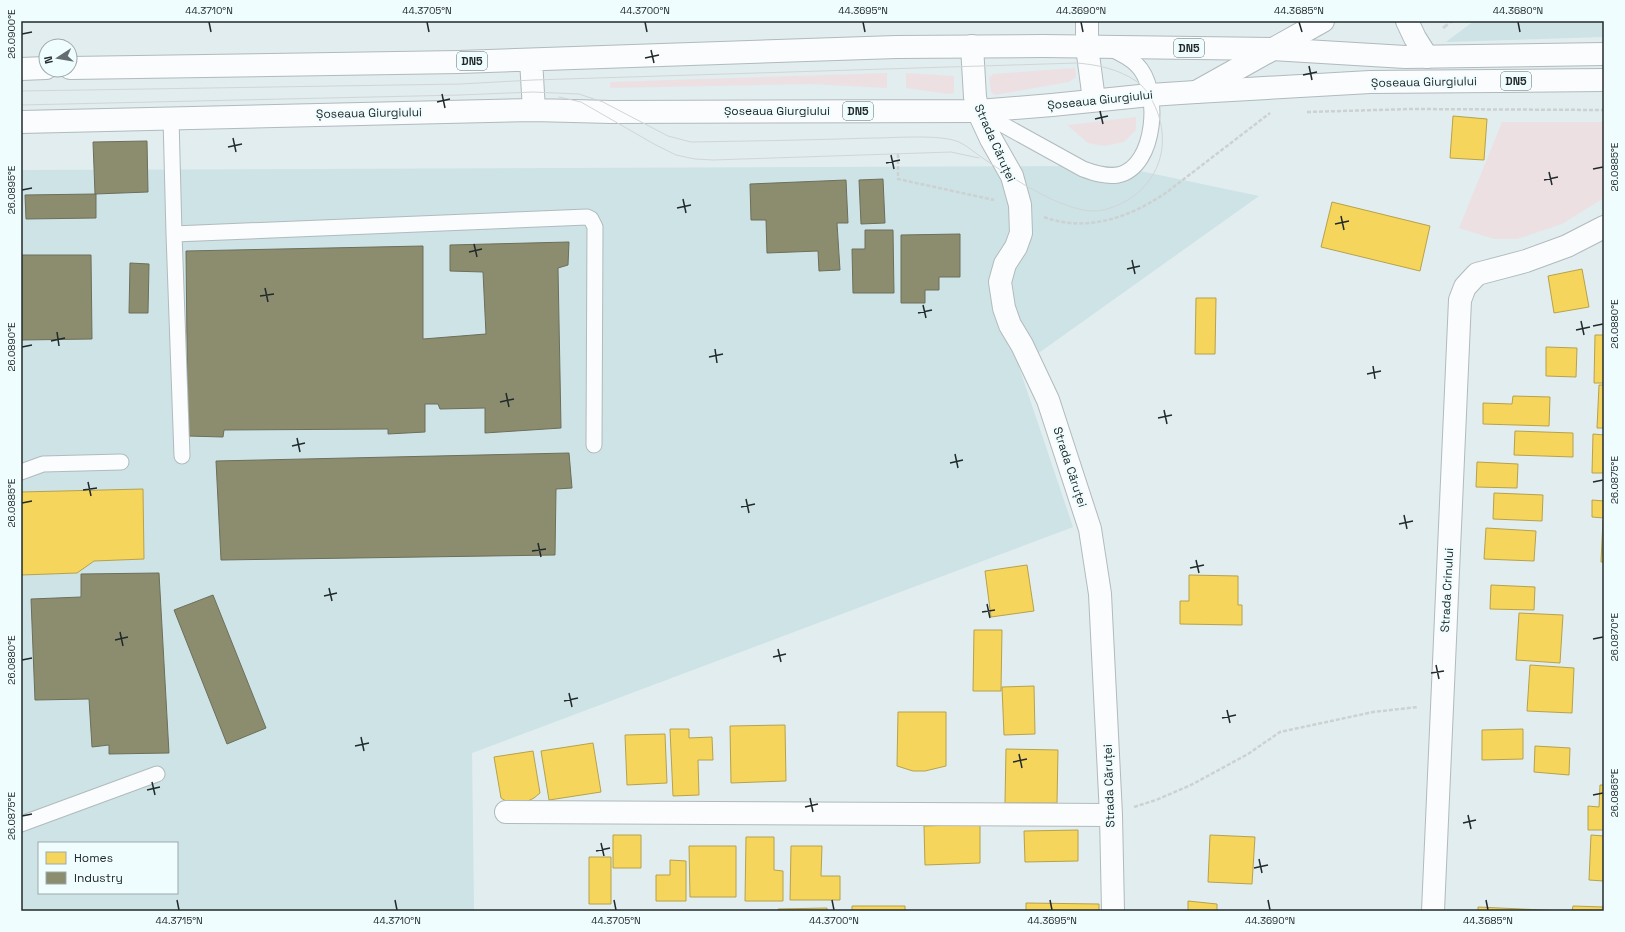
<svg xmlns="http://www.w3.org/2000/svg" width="1625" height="932" font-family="'Space Grotesk',sans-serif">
<rect width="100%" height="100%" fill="#e1edef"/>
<path fill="#cde3e6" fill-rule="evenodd" d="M1474,21H1604V37L1446,42Z
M1116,166L1259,196L1019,367L1073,527L472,753L474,911H21V170ZM39,843H177V893H39Z"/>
<path fill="#ede0e3" d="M1075,68L1076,77L1069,82L995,95L991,92L989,78L993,74Z
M887,73V88L809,84L610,88V82Z
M906,73L954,76V93L948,94L906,88Z
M1136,117V130L1124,142L1104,146L1088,143L1067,125Z
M1502,122H1604V198L1562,224L1517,239H1494L1459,228Z"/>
<path fill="#f6d55c" stroke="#b6a24d" d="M1453,116L1487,119L1484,160L1450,158Z
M1332,202L1430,226L1420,271L1321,247Z
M1582,269L1589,307L1554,313L1548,276Z
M1196,298H1216L1215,354H1195Z
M1595,335H1604V383H1594Z
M1546,347L1577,348L1576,377L1546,376Z
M1599,385H1604V428H1597Z
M1513,396L1550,397L1549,426L1483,424V403L1512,404Z
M1515,431L1573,433V457L1514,455Z
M1593,434L1604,435V473H1592Z
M1477,462L1518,464L1517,488L1476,487Z
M143,489L144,559L94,561L77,573L21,575V492Z
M1494,493L1543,495L1542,521L1493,519Z
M1592,500L1604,501V518L1592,517Z
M1603,520H1604V562H1601Z
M1486,528L1536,531L1534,561L1484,559Z
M1027,565L1034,611L991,617L985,571Z
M1189,575L1238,576V605H1242V625L1180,624V601H1189Z
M1491,585L1535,587L1534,610L1490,609Z
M1519,613L1563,615L1560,663L1516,660Z
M974,630H1002L1001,691H973Z
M1530,665L1574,668L1572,713L1527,711Z
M1034,686L1035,734L1004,735L1002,687Z
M898,712H946V766L925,771H913L897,766Z
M785,725L786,781L731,783L730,726Z
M670,729H689V738L712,737L713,760H698L699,795L673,796Z
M1523,729V759L1482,760V730Z
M665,734L667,783L627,785L625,735Z
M593,743L601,792L549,800L541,751Z
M1535,746L1570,748L1569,775L1534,772Z
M1006,749L1058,750L1057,803H1005Z
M533,751L540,793L534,798L526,802L509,803L501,798L494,757Z
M1600,785H1604V830H1588V806L1599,807Z
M980,824V863L925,865L924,826Z
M1078,830V861L1025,862L1024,831Z
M613,835H641V868H613Z
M1210,835L1255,837L1252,884L1208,882Z
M1591,835L1604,836V881L1589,880Z
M746,837H774V870L783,871V901H745Z
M689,846H736V897H690Z
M791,846H822L821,876H840V900H790Z
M589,857H611V904H589Z
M670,860L686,861V901H656V875H670Z
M1188,901L1217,904V911H1188Z
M1026,903L1099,904V911H1026Z
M852,906H905V911H852Z
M1573,906L1604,907V911H1572Z
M1478,907L1564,911H1478Z
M827,908V911H778V909Z"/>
<path fill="#8c8c6e" stroke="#6c6f5a" d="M147,141L148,192L95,194L93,142Z
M883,179L885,223L861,224L859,180Z
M846,180L848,223H837L840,270L819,271L818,251L767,253L766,220H751L750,184Z
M96,194V218L26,219L25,195Z
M865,230H893L894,293H853L852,249H865Z
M960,234V277H939V290H925V303H901V235Z
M569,242L568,265L558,268L561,428L485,433V408L440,409L438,404H425V432L388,434V429L224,430L223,437L188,436L186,251L423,246V339L486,334L483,272L450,271V245Z
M21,255H91L92,339L21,340Z
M130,263L149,264L148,313H129Z
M569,453L572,488L556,489L555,555L221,560L216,461Z
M159,573L169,753L109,754V745L92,747L89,699L35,700L31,599L81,597V574Z
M213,595L266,728L227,744L174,610Z"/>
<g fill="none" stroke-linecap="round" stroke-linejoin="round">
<defs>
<path id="service" d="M978,111L1083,169C1094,173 1106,177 1118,175C1157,167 1161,88 1137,65C1130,58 1120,53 1111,49
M171,118L174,234L587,217L591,219L595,227L594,445
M174,234L182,456
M21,472L43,464L121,462
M21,824L157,774"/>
<path id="minor" d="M1407,21L1415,38L1427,57
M972,46L975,97L978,111L991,139L1012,176L1020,205L1021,233L1016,247L1005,264L1000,282L1004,308L1010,325L1022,345L1048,400L1090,529L1100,594L1111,815L1113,911
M1196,92L1323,21
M506,812L1111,815
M1433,911L1460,300L1465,287L1477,274L1526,261L1567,246L1604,227"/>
<path id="tertiary" d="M1087,21V47L1094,100"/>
<path id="primary" d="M531,60L534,110
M70,68L459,62L896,47L1043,46L1272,49
M21,69L46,68
M21,122L534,110L611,112L978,111L1052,105L1150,95L1196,92"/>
<path id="trunk" d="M1272,49L1405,57L1604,54
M1196,92L1370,82L1604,80"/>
</defs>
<use href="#service" stroke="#b1babc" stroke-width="17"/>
<use href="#minor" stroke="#b1babc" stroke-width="24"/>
<use href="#tertiary" stroke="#b1babc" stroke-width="24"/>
<use href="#primary" stroke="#b1babc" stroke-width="24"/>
<use href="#trunk" stroke="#b1babc" stroke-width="24"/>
<path stroke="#cdd1d2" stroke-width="2.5" stroke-dasharray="4 2" stroke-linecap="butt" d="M1307,112L1411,109L1604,110
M898,154V179L994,200
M1044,217C1087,233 1131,217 1167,192L1270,113
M1134,807L1156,800L1191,785L1248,754L1280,732L1373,712L1418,707"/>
<use href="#service" stroke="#fafcfd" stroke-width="15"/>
<use href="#minor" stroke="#fafcfd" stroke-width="22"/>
<use href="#tertiary" stroke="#fafcfd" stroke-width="22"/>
<use href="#primary" stroke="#fafcfd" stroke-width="22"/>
<use href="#trunk" stroke="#fafcfd" stroke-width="22"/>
<path stroke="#d2d5d6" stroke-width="1" d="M21,91L460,84L533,80L1077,63C1099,65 1118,69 1136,81C1147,89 1152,99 1157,111C1174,155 1150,199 1103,210C1071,218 1011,177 984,159C976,154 968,146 959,142C941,134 895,138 873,138C812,140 752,141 691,142L668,136L603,102L579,94L533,92L460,95L21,105
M559,97L581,102L654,144L676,155L695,159L713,160L951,152L979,158"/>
<path stroke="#d2d5d6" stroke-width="3" stroke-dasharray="6 3" stroke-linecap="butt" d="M1443,28L1452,21"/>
</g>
<path fill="none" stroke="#212a2b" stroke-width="1.5" d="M209,22L211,32M427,22L429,32M645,22L647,32M863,22L865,32M1081,22L1083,32M1299,22L1302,32M1518,22L1520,32M22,34L32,32M651,50L654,63M645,58L659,55M1309,66L1312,80M1303,75L1317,72M442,94L445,108M437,102L450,99M1100,111L1103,124M1095,119L1108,116M233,138L236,152M228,147L242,144M891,155L894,169M886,163L900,160M1593,169L1603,167M1549,172L1552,185M1544,180L1558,177M22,190L32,188M683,199L686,213M677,208L691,205M1341,216L1344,230M1335,224L1349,221M474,244L477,257M469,252L482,249M1132,260L1135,274M1127,269L1140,266M265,288L268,302M260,296L274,294M923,305L926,318M918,313L932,310M1581,321L1584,335M1593,326L1603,324M1576,330L1590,327M57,332L59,346M51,341L65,338M22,347L32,345M715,349L717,363M709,357L723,354M1373,366L1375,379M1367,374L1381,371M506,393L509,407M500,402L514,399M1164,410L1167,424M1158,418L1172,415M297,438L300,452M292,446L305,443M955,454L958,468M950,463L963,460M88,482L91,496M1593,482L1603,480M83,490L97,488M746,499L749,513M22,503L32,501M741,507L755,504M1404,515L1407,529M1399,524L1413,521M538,543L541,557M532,551L546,549M1196,560L1199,573M1190,568L1204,565M329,588L332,601M324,596L337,593M987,604L990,618M982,612L995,610M120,632L123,646M1593,639L1603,637M115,640L128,637M778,649L781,662M773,657L786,654M22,660L32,658M1436,665L1439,679M1431,673L1444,671M569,693L572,707M564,701L578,698M1227,710L1230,723M1222,718L1236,715M361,737L364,751M355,746L369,743M1019,754L1022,768M1013,762L1027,759M152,782L155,795M147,790L160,787M1593,795L1603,793M810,798L813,812M805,807L818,804M1468,815L1471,829M22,816L32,814M1463,823L1476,820M601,843L604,856M596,851L610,848M1259,859L1262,873M1254,868L1268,865M177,900L179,910M395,900L397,910M614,900L616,910M832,900L834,910M1050,900L1052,910M1268,900L1270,910M1486,900L1488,910"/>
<g text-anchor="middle" stroke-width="4" stroke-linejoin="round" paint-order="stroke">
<g fill="#f0fdff" stroke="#5f696b" stroke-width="1">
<rect x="1174" y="39" width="30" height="18" rx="3"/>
<rect x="457" y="52" width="30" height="18" rx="3"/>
<rect x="1501" y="72" width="30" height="18" rx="3"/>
<rect x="843" y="102" width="30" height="18" rx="3"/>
</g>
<g font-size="11" font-weight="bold" fill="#212a2b">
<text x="1189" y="52">DN5</text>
<text x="472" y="65">DN5</text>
<text x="1516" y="85">DN5</text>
<text x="858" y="115">DN5</text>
</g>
<g font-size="12" fill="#212a2b" stroke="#f0fdff">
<text transform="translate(1424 82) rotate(-1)" y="4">Șoseaua Giurgiului</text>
<text transform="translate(1100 100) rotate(-6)" y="4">Șoseaua Giurgiului</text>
<text x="777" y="115">Șoseaua Giurgiului</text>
<text transform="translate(369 113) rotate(-1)" y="4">Șoseaua Giurgiului</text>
<text transform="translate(995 143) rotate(66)" y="4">Strada Căruței</text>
<text transform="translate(1070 467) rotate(72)" y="4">Strada Căruței</text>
<text transform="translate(1447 590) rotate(-87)" y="4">Strada Crinului</text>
<text transform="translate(1109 786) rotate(-92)" y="4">Strada Căruței</text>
</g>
</g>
<rect width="1625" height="932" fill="none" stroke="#f0fdff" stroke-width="44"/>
<rect x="38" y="842" width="140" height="52" fill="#f0fdff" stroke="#9da9aa"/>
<rect x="46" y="852" width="20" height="12" fill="#f6d55c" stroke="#9da9aa"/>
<text x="74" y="862" font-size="12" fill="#212a2b">Homes</text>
<rect x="46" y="872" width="20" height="12" fill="#8c8c6e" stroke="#9da9aa"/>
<text x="74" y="882" font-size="12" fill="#212a2b">Industry</text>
<g transform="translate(58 58) rotate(258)"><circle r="19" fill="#f0fdff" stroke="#9da9aa"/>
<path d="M0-3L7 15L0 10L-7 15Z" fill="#646e70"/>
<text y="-6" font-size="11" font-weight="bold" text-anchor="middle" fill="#212a2b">N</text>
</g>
<rect x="22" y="22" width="1581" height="888" fill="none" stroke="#212a2b" stroke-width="1.5"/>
<g font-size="10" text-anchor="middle" fill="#212a2b">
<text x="209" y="14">44.3710°N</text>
<text x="427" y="14">44.3705°N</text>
<text x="645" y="14">44.3700°N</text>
<text x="863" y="14">44.3695°N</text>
<text x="1081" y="14">44.3690°N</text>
<text x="1299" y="14">44.3685°N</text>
<text x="1518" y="14">44.3680°N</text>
<text transform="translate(11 34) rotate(-90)" y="4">26.0900°E</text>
<text transform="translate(1614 167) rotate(-90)" y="4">26.0885°E</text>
<text transform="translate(11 190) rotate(-90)" y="4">26.0895°E</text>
<text transform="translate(1614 324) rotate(-90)" y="4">26.0880°E</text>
<text transform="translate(11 347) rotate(-90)" y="4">26.0890°E</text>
<text transform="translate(1614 480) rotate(-90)" y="4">26.0875°E</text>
<text transform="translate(11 503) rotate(-90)" y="4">26.0885°E</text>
<text transform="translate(1614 637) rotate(-90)" y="4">26.0870°E</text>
<text transform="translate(11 660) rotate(-90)" y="4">26.0880°E</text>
<text transform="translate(1614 793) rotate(-90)" y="4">26.0865°E</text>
<text transform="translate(11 816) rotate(-90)" y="4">26.0875°E</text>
<text x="179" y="924">44.3715°N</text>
<text x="397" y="924">44.3710°N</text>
<text x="616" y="924">44.3705°N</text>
<text x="834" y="924">44.3700°N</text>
<text x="1052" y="924">44.3695°N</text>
<text x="1270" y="924">44.3690°N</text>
<text x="1488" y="924">44.3685°N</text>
</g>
</svg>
